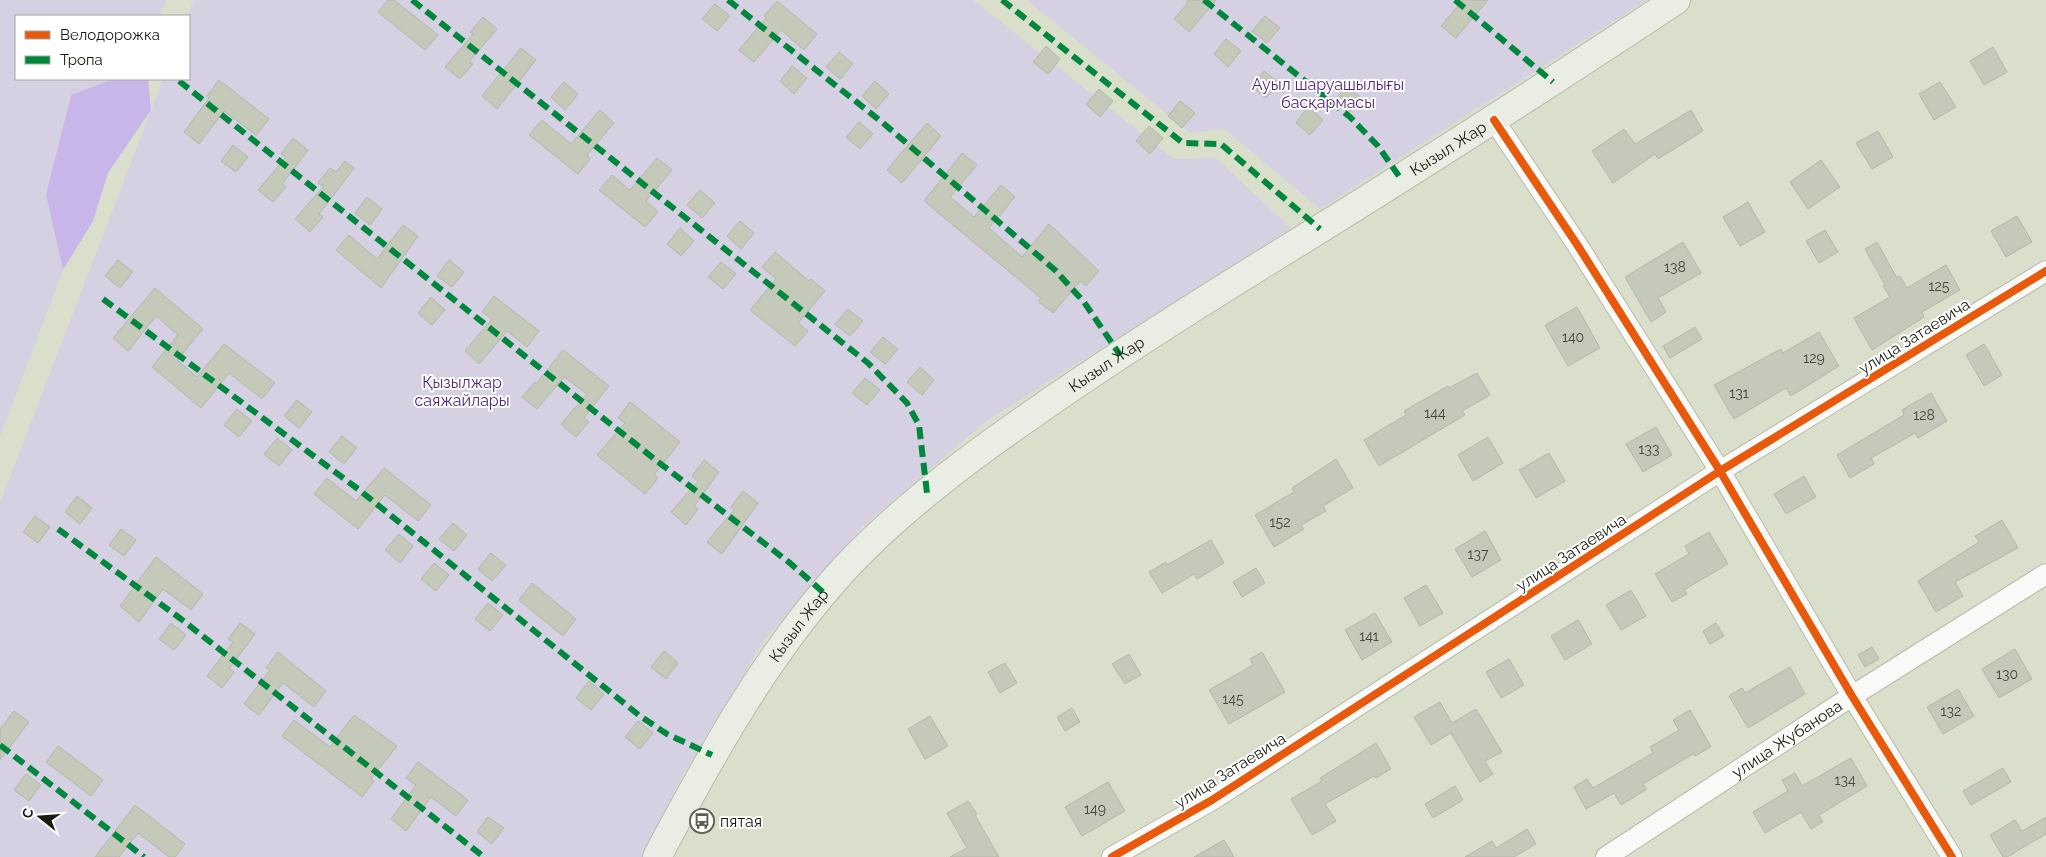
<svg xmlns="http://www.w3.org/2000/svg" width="2046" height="857" font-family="Raleway,sans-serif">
<rect width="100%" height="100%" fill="#dadfcb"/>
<path fill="#d6d0e3" d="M0,0H167L160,16H16V79H113L70,95L46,194L63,270L0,437Z
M194,0H973L1174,159L1216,158L1291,228L988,420L862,527L765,639L681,778L642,857H0V503L163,79H189L187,16Z
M1027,0H1647L1320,209L1224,129L1190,133Z"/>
<path fill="#c8b6ea" d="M113,79H148L151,110L108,173L93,221L63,270L46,194L71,95Z"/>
<path fill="#c5c9ba" stroke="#b4b8a9" d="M388,0H394L438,35L425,50L378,12Z
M1187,0H1216L1189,32L1174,19L1187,4Z
M1463,0H1488L1456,38L1441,26Z
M777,1L817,34L804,50L781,30L754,62L739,50L766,18L764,16Z
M715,4L730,16L717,31L702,19Z
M1265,16L1280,28L1267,43L1252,31Z
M483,17L497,29L469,62L473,64L460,79L445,67L473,34L470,32Z
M1226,39L1241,51L1228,67L1214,54Z
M1046,46L1060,59L1048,74L1033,62Z
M1993,47L2007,72L1984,85L1970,61Z
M521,48L536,60L497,109L482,96Z
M839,52L853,64L840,79L826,67Z
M792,66L807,78L794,94L780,81Z
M1264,71L1279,83L1266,98L1251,86Z
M219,80L269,119L256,135L224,111L199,144L184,132L209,98L207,96Z
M875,81L889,94L876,109L862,96Z
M564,82L578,94L565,110L551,97Z
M1940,82L1956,107L1934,120L1919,94Z
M1347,86L1361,98L1349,113L1334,101Z
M1099,89L1113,101L1100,117L1086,104Z
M1180,101L1195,113L1182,128L1168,116Z
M1308,107L1323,120L1310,135L1296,123Z
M600,110L614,123L587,155L590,159L578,174L529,135L542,120L571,144Z
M1691,110L1703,131L1658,159L1655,154L1613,183L1592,151L1624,129L1635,144Z
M859,122L873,134L860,149L846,137Z
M927,123L941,136L902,183L887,170Z
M1149,126L1163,138L1150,154L1136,141Z
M1878,131L1893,157L1872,169L1856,143Z
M293,138L308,150L282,184L286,187L273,202L258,190L286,157L281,154Z
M233,145L248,157L236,172L221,161Z
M962,153L977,165L950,197L974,217L1001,185L1015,197L989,228L1022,257L1049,224L1099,271L1086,286L1080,281L1053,313L1038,301L1041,298L924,201Z
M657,158L672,170L646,201L658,212L645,227L599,190L612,175L630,190Z
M1821,160L1840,187L1808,209L1790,182Z
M345,161L354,168L319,214L323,217L310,232L295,219L323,187L318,183L330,168L336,172Z
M700,190L715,203L702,218L687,205Z
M367,197L382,209L370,225L355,213Z
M1748,202L1765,232L1740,246L1723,217Z
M2017,216L2032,242L2006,257L1991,231Z
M740,221L754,233L741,249L727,236Z
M403,225L418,236L381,288L336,250L349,235L377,259Z
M680,228L694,241L681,256L667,244Z
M1825,230L1838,252L1819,263L1806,241Z
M1683,242L1701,273L1658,298L1666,312L1651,322L1625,277Z
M1877,242L1897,278L1900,276L1907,288L1946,265L1960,290L1922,312L1924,317L1872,350L1854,318L1890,297L1883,286L1885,285L1865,249Z
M775,252L809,281L811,279L825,291L798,323L808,331L795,346L750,310L776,279L762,267Z
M118,260L133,272L120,288L105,276Z
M449,260L464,272L452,287L437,276Z
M721,262L736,274L723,289L708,277Z
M155,288L203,329L177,360L197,377L224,344L275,383L262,399L229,373L201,408L152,367L178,335L156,316L128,351L113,338Z
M494,296L539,331L527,347L507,331L479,364L465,351L492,319L482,312Z
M431,297L445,310L432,325L418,313Z
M1577,307L1600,348L1568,366L1545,325Z
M848,309L863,321L850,336L835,324Z
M1695,327L1702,339L1670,358L1663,346Z
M1819,332L1839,366L1791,396L1786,388L1734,419L1714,385L1781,349L1783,353Z
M883,337L898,349L885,364L870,352Z
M1984,344L2002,375L1984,386L1966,355Z
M563,350L609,386L584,418L589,422L576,437L561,424L587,394L564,377L537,409L522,397L535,382L537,383Z
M920,367L934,380L922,395L907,382Z
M1477,373L1490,395L1462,411L1465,415L1379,466L1364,440L1406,415L1404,411L1448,386L1449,388Z
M865,378L880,390L867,405L852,393Z
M1931,393L1947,421L1918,438L1915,433L1871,458L1874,464L1850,478L1837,455L1904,415L1902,410Z
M297,400L312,412L299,428L284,416Z
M630,402L680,442L654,475L658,478L645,494L597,455L625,423L618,418Z
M237,409L252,421L239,437L224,425Z
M1656,427L1672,455L1643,472L1626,444Z
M342,436L357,448L344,464L329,452Z
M1488,437L1503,463L1473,481L1458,455Z
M277,438L292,450L279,466L264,454Z
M1549,453L1565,481L1536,498L1519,470Z
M1336,459L1353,488L1323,506L1326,511L1301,525L1304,529L1274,547L1255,515L1294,492L1292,488Z
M704,460L719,472L694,506L698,509L686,525L671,512L698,481L692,476Z
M384,468L431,505L418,521L385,495L358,529L314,494L327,478L356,501Z
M1804,476L1816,497L1786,514L1774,494Z
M743,491L758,503L722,554L707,542L734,510L731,507Z
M77,496L92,508L80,524L65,512Z
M35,516L50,527L38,543L23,532Z
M2002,520L2018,548L1955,582L1963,596L1936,612L1918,581L1979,542L1975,536Z
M453,523L467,535L454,551L439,539Z
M121,529L136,540L124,556L109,545Z
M1485,531L1501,560L1472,577L1455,549Z
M1709,532L1728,564L1684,590L1687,594L1672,602L1655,574L1689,554L1685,546Z
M399,534L413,546L400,563L385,550Z
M1211,540L1224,563L1197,579L1194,574L1162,593L1149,572L1166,562L1167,565Z
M491,553L506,565L492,581L478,569Z
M156,557L203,594L191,610L163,589L139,622L120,606Z
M434,563L449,575L436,591L421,579Z
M1256,568L1265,583L1242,597L1233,582Z
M532,583L576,619L563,636L519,600Z
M1426,585L1443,613L1420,626L1404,598Z
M1631,590L1646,616L1621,630L1606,605Z
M488,603L503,615L490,631L475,619Z
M1375,613L1392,642L1362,660L1345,630Z
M1578,620L1592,644L1565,660L1551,636Z
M171,623L186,635L174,650L159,639Z
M240,623L255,634L229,669L234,672L222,688L207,676L233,642L228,639Z
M1716,623L1724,636L1710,644L1703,631Z
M1872,647L1879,659L1865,667L1858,655Z
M2015,649L2032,679L1999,698L1982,669Z
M664,651L678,663L666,679L651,667Z
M278,652L326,691L314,707L283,683L259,715L244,704L270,670L266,668Z
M1262,652L1285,692L1229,724L1209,690L1253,665L1250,659Z
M1129,654L1141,675L1125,684L1112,664Z
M1509,659L1524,685L1501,698L1486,672Z
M1005,663L1017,683L1000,693L988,672Z
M1790,667L1805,694L1748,728L1729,696L1742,688L1745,693Z
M589,681L604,694L591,710L576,698Z
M1958,689L1974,716L1943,734L1927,707Z
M1440,702L1452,723L1476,709L1502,752L1485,761L1493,774L1480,782L1451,733L1431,745L1414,717Z
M1072,708L1080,722L1065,731L1057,717Z
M1690,710L1711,747L1695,756L1693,754L1643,784L1647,789L1621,805L1614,793L1586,809L1574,787L1587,779L1593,788L1653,753L1650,747L1679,730L1673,720Z
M14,711L29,722L0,760V729Z
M354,715L397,746L371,779L374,781L362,797L282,736L294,720L330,747Z
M930,716L948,746L925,759L908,729Z
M638,721L653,733L640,749L625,737Z
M1376,743L1391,769L1376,778L1374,776L1325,804L1336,821L1312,835L1291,799L1322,781L1320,778Z
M58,746L103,780L91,796L46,762Z
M1851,758L1867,786L1819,815L1823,822L1811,829L1801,812L1765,833L1753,812L1788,791L1782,780L1795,773L1802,786Z
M418,762L468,800L456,816L431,797L406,831L391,819L416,785L406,778Z
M2003,768L2011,782L1971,805L1963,791Z
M26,774L41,785L29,801L14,790Z
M1108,782L1125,811L1082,836L1065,807Z
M1455,786L1463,800L1433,818L1425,804Z
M968,801L977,814L975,815L999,857H950L967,848L947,813Z
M135,805L185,844L175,857H169L138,833L119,857H95Z
M488,817L504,828L492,844L477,832Z
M2046,817V834L2007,857H2003L1990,835L2015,820L2022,831Z
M1527,829L1536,844L1514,857H1465L1492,841L1496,848Z
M1224,840L1234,857H1194Z"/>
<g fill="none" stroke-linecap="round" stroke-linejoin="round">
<defs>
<g id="minor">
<path d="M1494,120L1578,246L1720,471L1852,696L1952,857"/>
<path d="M1112,857L1212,800L1720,471L2046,271"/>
<path id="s1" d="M1606,857L1852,696L2046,574"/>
</g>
<g id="secondary">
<path id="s2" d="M657,857C711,755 767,653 846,567C899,511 961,464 1024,420C1102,365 1182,314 1263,264C1403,178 1540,90 1676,0"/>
</g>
</defs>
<use href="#minor" stroke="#b6bbab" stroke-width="22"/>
<use href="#secondary" stroke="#b6bbab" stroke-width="30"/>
<use href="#minor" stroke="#f9faf7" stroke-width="20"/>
<use href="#secondary" stroke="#eaede4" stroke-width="28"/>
<path stroke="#00873e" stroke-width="6" stroke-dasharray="12 6" stroke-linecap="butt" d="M412,0L868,363L907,403L919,425L927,493
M728,0L883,123L1055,270L1084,302L1120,355
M1002,0L1183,143L1221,144L1320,229
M1204,0L1350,117L1378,146L1401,179
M1455,0L1553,82
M179,81L657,461L790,563L824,593
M103,299L358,489L640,716L667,734L712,755
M58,529L181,619L484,857
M0,745L144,857"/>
<defs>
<path id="cycleway" d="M1494,120L1578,246L1720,471L1852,696L1952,857
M1112,857L1212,800L1720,471L2046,271"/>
</defs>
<use href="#cycleway" stroke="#fff" stroke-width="11"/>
<use href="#cycleway" stroke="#e8590c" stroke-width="8"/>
</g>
<defs>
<symbol id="bus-ring" viewBox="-11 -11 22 22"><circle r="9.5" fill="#fff" stroke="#5c6050" stroke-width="1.5"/><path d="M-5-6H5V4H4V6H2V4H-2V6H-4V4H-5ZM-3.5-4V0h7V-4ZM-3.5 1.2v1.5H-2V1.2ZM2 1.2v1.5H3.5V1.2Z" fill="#5c6050"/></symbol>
</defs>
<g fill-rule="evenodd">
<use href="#bus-ring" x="688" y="807" width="28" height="28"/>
</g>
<g text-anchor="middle" stroke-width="4" stroke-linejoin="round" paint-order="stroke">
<g font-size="14" fill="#44483a">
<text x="1675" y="272">138</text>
<text x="1939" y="291">125</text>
<text x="1573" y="342">140</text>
<text x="1814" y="363">129</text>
<text x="1739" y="398">131</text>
<text x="1435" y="418">144</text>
<text x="1924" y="420">128</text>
<text x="1649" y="454">133</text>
<text x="1280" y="527">152</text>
<text x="1478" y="559">137</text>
<text x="1369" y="641">141</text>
<text x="2007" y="679">130</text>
<text x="1233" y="704">145</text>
<text x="1951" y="716">132</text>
<text x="1845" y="785">134</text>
<text x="1095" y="814">149</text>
</g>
<g font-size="16" fill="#502683" stroke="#fff">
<text x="1328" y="90">Ауыл шаруашылығы<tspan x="1328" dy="18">басқармасы</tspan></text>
<text x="462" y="388">Қызылжар<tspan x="462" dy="18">саяжайлары</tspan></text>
</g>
<g font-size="16" fill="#181b0e" stroke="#fff">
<text dy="6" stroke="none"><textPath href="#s2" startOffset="1082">Кызыл Жар</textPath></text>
<text transform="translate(1914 336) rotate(-32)" y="6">улица Затаевича</text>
<text dy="6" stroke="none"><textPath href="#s2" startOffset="678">Кызыл Жар</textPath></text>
<text transform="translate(1571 552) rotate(-33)" y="6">улица Затаевича</text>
<text dy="6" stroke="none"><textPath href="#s2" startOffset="272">Кызыл Жар</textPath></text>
<text dy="6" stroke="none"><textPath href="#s1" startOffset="216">улица Жубанова</textPath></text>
<text transform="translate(1230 770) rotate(-32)" y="6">улица Затаевича</text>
</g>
<g font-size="16" fill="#181b0e" stroke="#fff" text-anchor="start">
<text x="720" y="827">пятая</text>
</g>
</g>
<rect x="15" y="15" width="175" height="65" fill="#ffffff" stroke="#a3a49f"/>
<rect x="25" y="31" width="25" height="8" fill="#e8590c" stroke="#a3a49f"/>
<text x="60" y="40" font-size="15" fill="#181b0e">Велодорожка</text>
<rect x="25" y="56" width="25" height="8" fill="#00873e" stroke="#a3a49f"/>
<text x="60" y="65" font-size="15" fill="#181b0e">Тропа</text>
<g transform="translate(40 817) rotate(287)" stroke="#ffffff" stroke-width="4" paint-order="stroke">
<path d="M0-4L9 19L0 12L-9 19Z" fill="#181b0e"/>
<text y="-8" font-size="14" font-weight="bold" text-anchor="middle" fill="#181b0e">С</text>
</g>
</svg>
